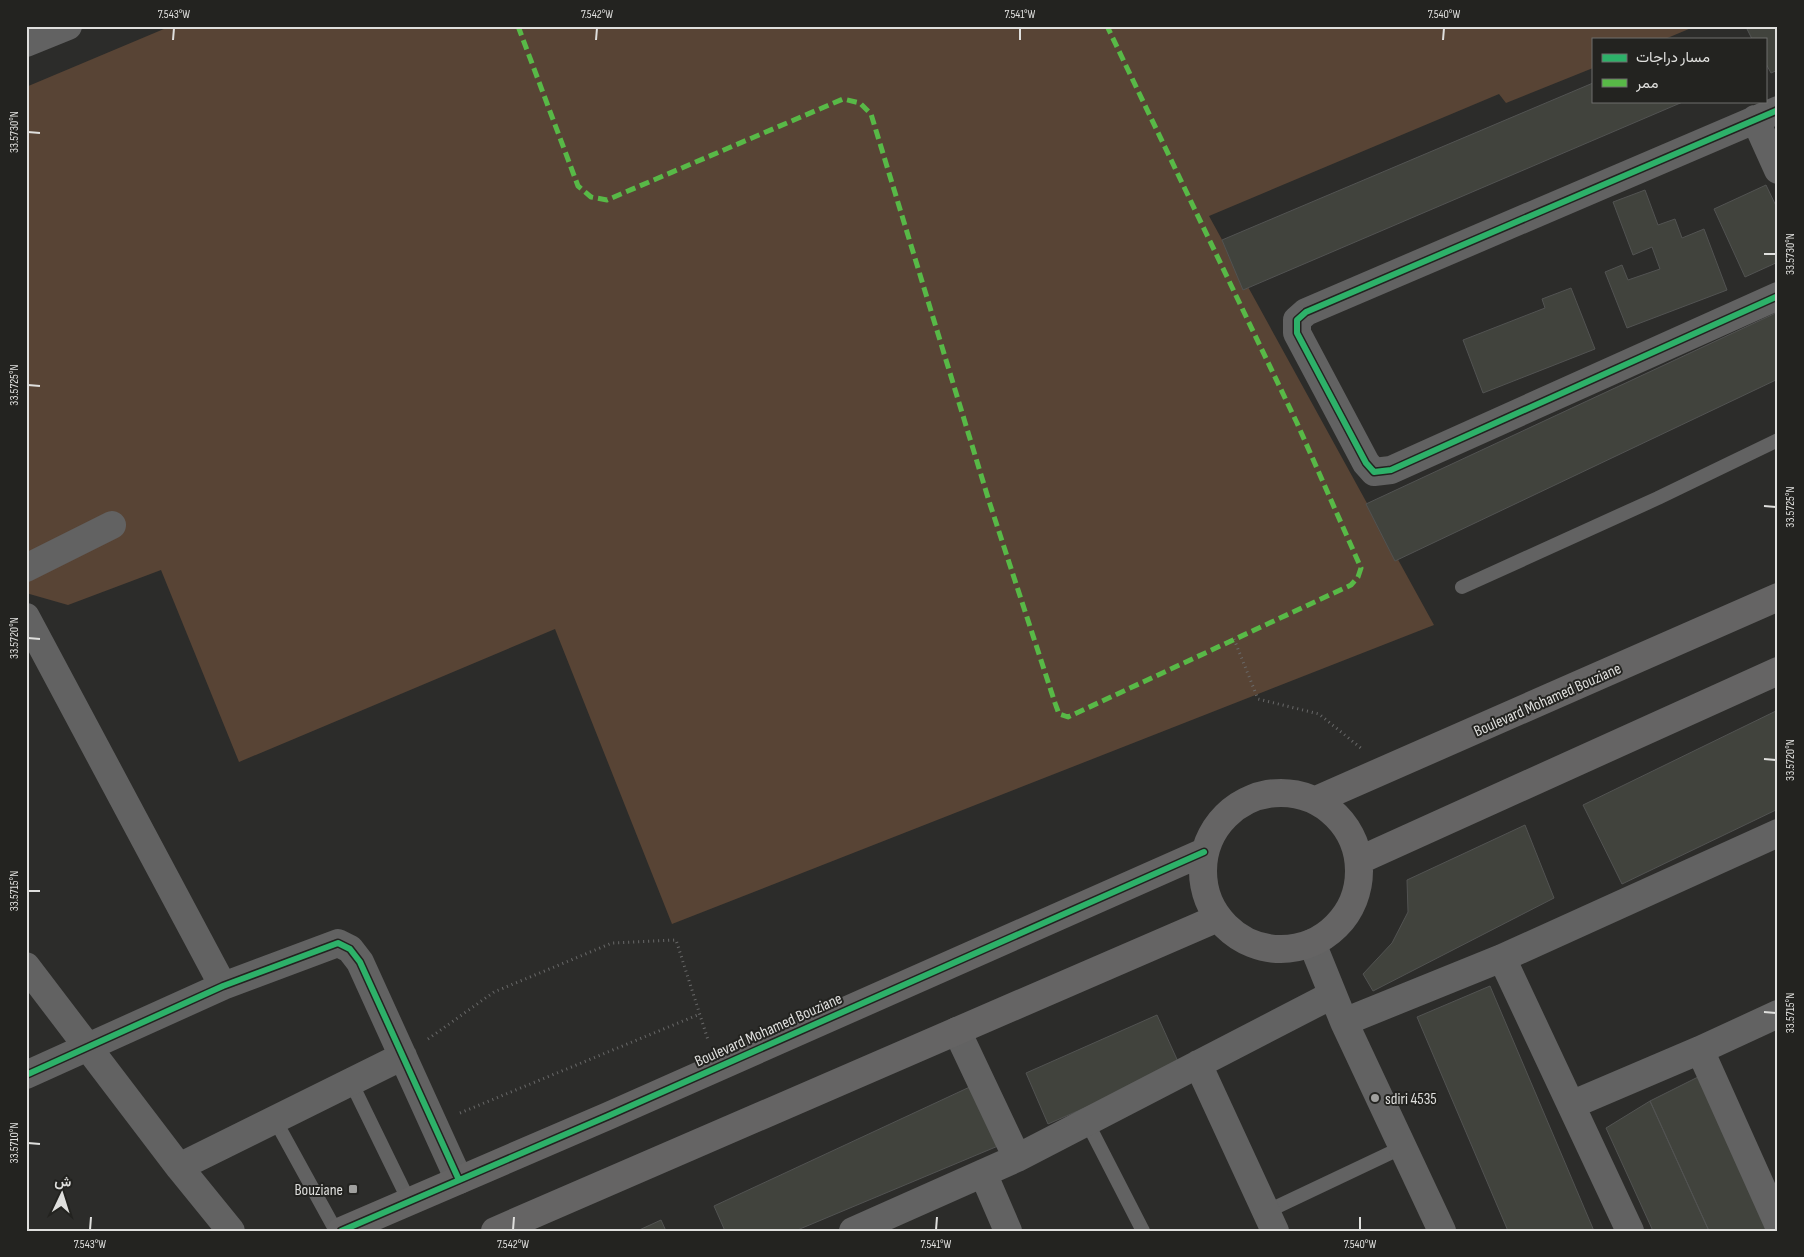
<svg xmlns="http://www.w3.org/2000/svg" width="1804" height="1257" font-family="'Sofia Sans Condensed',Vazirmatn,sans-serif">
<rect width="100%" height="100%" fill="#2c2c2a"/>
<path fill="#584435" d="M171,26H1696L1665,39H1593V68L1506,103L1499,94L1209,216L1434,625L672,924L555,629L239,762L161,570L68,605L26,593V87Z"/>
<path fill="#41433d" stroke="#525352" d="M1753,26H1778V70L1771,73L1765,62V39H1752L1747,29Z
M1593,83V101H1685L1243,290L1222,240Z
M1766,185L1778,210V262L1745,277L1714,209Z
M1645,190L1658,225L1675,219L1682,238L1704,229L1727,290L1627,328L1605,272L1622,265L1628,280L1660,269L1652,247L1633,255L1613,202Z
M1571,288L1595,349L1483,393L1463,340L1545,308L1542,299Z
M1778,312V379L1395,561L1366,504Z
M1778,710V809L1622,884L1583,805Z
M1525,825L1554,898L1373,991L1363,974L1392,943L1408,912L1407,880Z
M1490,986L1594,1231H1508L1417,1017Z
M1157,1015L1180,1066L1048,1124L1026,1073Z
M1700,1076L1772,1231H1709L1650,1101Z
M974,1085L998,1146L795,1231H725L714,1206Z
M1650,1101L1709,1231H1653L1606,1128Z
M661,1220L666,1231H637Z"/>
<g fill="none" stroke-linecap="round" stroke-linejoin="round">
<path stroke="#696969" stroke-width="3" stroke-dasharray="1 4" stroke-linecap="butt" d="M1234,639L1258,699L1319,714L1362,749
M428,1039L494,992L612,943L676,940L708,1040
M460,1113L700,1014"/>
<path stroke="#626262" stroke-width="14" d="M1462,587L1658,498L1778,440
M351,1082L409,1201
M275,1120L336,1231
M1087,1122L1143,1231
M1266,1212L1403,1147"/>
<path stroke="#626262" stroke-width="28" d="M26,43L68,26
M1778,110L1306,312L1297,320V333L1366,463L1374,472L1391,470L1778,296
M1755,119L1778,170
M26,568L112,525
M26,617L223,986
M1312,943L1344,1022L1442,1231
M1502,958L1630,1231
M26,966L179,1167L231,1231
M1344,1022L1502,958L1778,833
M957,1031L1017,1158
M1700,1050L1778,1224
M1198,1064L1275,1231
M26,1075L223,986L338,943L350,949L360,962L459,1180
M1571,1105L1700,1050L1778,1014
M179,1167L403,1056
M983,1173L1008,1231
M853,1231L1017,1158L1332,995"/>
<path stroke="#656464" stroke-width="28" d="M1203 871a78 78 0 1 1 156 0a78 78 0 1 1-156 0Z
M1316,800L1778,597
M1360,860L1778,671
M341,1231L608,1116L1204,852
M495,1231L1218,918"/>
<path stroke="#58b947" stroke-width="5" stroke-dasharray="10 5" stroke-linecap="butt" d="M518,26L578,186L591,197L607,200L843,99L860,103L871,114L989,501L1055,703L1059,714L1068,717L1351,585L1358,577L1361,568L1297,423L1107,26"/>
<defs>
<path id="cycleway" d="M1778,110L1306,312L1297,320V333L1366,463L1374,472L1391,470L1778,296
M26,1075L223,986L338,943L350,949L360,962L459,1180
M341,1231L608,1116L1204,852"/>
</defs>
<use href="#cycleway" stroke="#232320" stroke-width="9"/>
<use href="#cycleway" stroke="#2db169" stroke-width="6"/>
</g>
<path fill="none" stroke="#dfdfdd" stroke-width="2" d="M173,40L174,28M596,40L597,28M1020,40V28M1443,40L1444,28M28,132L40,133M1764,254H1776M28,385L40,386M1764,506L1776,507M28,638L40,639M1764,759L1776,760M28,891H40M1764,1012L1776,1013M28,1143L40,1144M90,1230L91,1217M513,1230L514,1217M936,1230L937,1217M1360,1230V1217"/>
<g fill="#a0a09e" stroke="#232320" stroke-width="2">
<circle cx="1375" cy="1098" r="5"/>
<rect x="348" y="1184" width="10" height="10" rx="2.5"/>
</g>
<g text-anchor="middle" stroke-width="4" stroke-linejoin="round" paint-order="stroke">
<g font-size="16" fill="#dfdfdd" stroke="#232320">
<text transform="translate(1547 699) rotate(-24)" y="6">Boulevard Mohamed Bouziane</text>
<text transform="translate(768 1029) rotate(-24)" y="6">Boulevard Mohamed Bouziane</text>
</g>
<g font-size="16" fill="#dfdfdd" stroke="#232320" text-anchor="start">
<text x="1385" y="1104">sdiri 4535</text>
<text x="343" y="1195" text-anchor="end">Bouziane</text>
</g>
</g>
<rect width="1804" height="1257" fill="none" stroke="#232320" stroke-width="55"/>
<rect x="1592" y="38" width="175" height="65" fill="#232320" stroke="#6e6e6c"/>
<rect x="1602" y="54" width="25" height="8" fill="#2db169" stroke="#6e6e6c"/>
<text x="1636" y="62" font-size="15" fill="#dfdfdd">مسار دراجات</text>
<rect x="1602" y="79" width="25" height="8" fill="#58b947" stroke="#6e6e6c"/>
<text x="1636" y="88" font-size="15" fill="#dfdfdd">ممر</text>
<g transform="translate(62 1194) rotate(4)" stroke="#232320" stroke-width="4" paint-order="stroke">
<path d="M0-4L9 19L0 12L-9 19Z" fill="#dfdfdd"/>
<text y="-8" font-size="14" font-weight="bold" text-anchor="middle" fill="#dfdfdd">ش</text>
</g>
<rect x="28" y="28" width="1748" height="1202" fill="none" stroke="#dfdfdd" stroke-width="2"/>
<g font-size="12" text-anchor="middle" fill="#dfdfdd">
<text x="174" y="18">7.543°W</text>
<text x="597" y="18">7.542°W</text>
<text x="1020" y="18">7.541°W</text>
<text x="1444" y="18">7.540°W</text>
<text transform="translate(14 132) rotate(-90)" y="4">33.5730°N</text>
<text transform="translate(1790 254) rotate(-90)" y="4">33.5730°N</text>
<text transform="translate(14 385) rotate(-90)" y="4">33.5725°N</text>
<text transform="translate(1790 507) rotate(-90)" y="4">33.5725°N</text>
<text transform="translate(14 638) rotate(-90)" y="4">33.5720°N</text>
<text transform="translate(1790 760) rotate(-90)" y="4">33.5720°N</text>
<text transform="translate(14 891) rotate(-90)" y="4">33.5715°N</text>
<text transform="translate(1790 1013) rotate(-90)" y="4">33.5715°N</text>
<text transform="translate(14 1143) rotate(-90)" y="4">33.5710°N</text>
<text x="90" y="1248">7.543°W</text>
<text x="513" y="1248">7.542°W</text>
<text x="936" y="1248">7.541°W</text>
<text x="1360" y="1248">7.540°W</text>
</g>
</svg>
